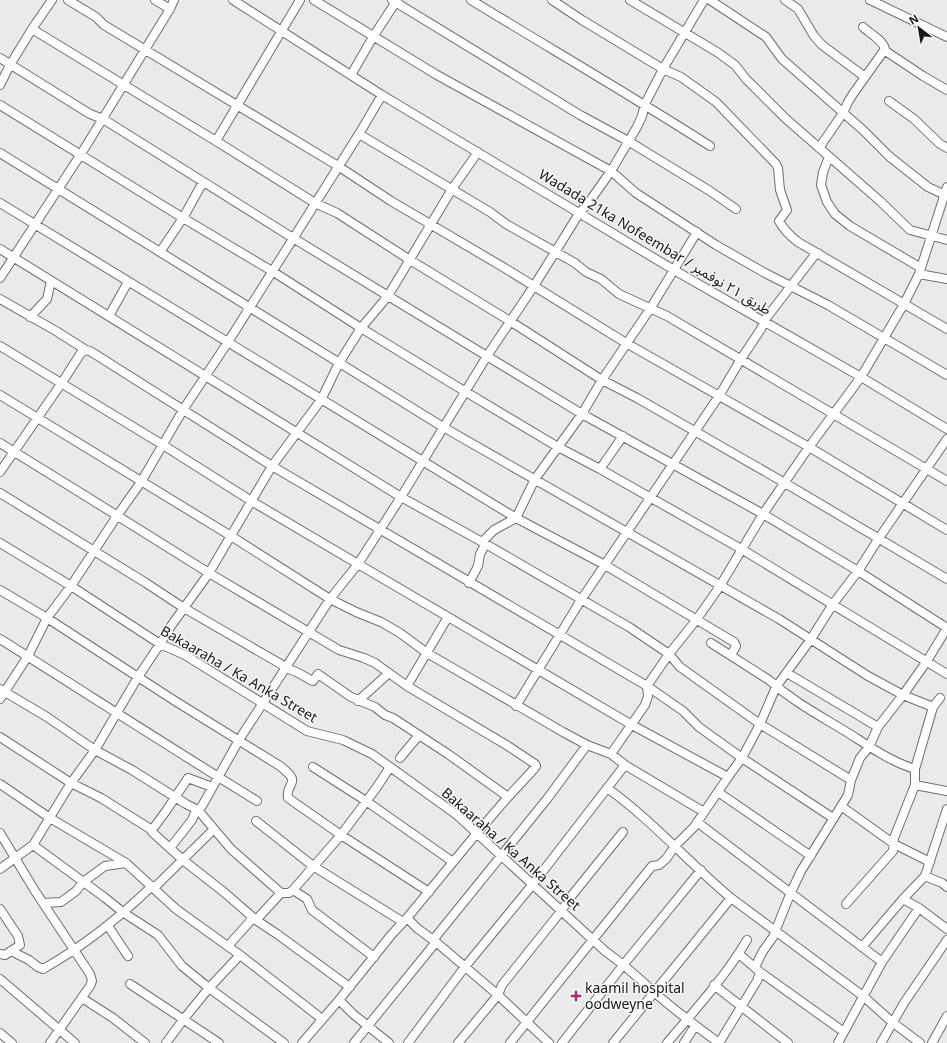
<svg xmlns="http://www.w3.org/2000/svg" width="947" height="1043" font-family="Georgia,'Noto Sans Arabic',serif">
<rect width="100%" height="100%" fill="#eaeaeb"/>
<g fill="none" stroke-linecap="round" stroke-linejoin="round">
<defs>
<path id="minor" d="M68,0L96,17L104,25L338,166L391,201L508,270L626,343L809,447L861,377L904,304L919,274L947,187
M155,0L170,9
M233,0L382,95L674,270L861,377L947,429
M314,0L437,75L611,171L637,127L642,116L645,104L663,69L704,0
M392,0L580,115L628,141L710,191L736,209
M471,0C551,49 632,96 710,146
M552,0L582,20L663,69L681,77L716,102L776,164L778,168L780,190L787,210L779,221C784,230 790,236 798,242L947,329
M630,0L717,52L735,65L746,79L785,118L880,201L910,230L947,240
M710,0L766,37L782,59L864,131L890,157L928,187L947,196
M785,0L798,9L814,36L822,45L865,77
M870,0L947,37
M32,29L216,141L315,203L337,213L410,260L510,321L602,380L637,398L785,483L947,579
M884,50L923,76L947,90
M0,58L90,114L103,119L293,238L582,414L763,514L858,571L947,628L927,661L903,695L878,727L869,747L860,758L851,780L848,795L801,871L791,892L773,937L763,951L755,967
M351,75L373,37L397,0
M0,85L10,65L32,29L52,0
M889,101L914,119L940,144L947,148
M0,105L183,218L272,271L361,328L466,392L558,447L600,469L743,550L947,674
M359,134L490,212L506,224L575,263L586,272L601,279L619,294L667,316L947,481
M216,141L300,0
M819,148L843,113L848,102L853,94L885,49C883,40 869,33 863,27
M0,153L443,427L779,619L868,676L903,695L933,707
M829,157L823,172L821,185L827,202L835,214L850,226L921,268
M0,203L516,518L605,565L734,642L736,646L731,655
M0,249L401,497L484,543L629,627L669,654L697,619L720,586L763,514L809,447L947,530
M160,252L183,218L203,182
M919,274L947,279
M0,278L81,154L170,9L174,0
M0,299L56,331L86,350
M109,316L128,282
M30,317L47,299L51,281
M0,346L163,445L253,502L358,564L632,725L728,777L742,758L760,724L776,687L811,639L833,604L858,571L879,538L947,439
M0,395L231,536L330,599L356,612L381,622L400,633L427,653L563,732L587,745L611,754L625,765L704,812
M0,443L84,495L209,573L339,650L364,658L375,663L407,686L508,746L535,764L536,766L533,770L508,797L477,833L407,918L392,934L339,1000L302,1043
M600,469L623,436
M0,472L61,384L81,353L86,350L90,351L272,466L647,686L669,654L680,667L760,724L851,780
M0,493L146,583L184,608L291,670C299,672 306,678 313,681L318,674L351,697L375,707L385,715L393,718L448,754L508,797
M0,543L71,586L160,644L185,655L307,731L343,740L372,754L457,815L605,951C623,964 639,978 655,993C676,1011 697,1027 719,1043
M469,583L478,566L480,554L484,547V540L494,530L516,518L535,479L582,414L602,380L650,309L697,232
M0,590L47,618L175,701L280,766C304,785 285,781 288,798L341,835L429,892
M0,639C86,693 171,748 257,801
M711,643L769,680C796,704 823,717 853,736C873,749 892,762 915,769
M787,673L878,727
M407,686L448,617
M647,686L683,711L699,727L742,758L833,818
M0,689L47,717L95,750L132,770L186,804L198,810
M0,699L28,656L47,618L71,586L117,516L141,482L183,410L228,342L359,134L382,95
M358,701L389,673
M516,706L581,600L719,396L741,359L761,329L764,321L814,256L818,253
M0,737L71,783L101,798L152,830V832L183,860L225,893L256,920L277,934L344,983L350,987
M611,754L645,705L648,696L647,686
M400,758L419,735
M313,767L366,801L453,862
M0,784L50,818L126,863L176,909L240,955L322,1019
M915,785L947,791
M607,788C652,820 689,863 731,898L863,996L892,1022L920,1043
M718,792L811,856
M841,806L894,844L930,862
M256,821L313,866L403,922
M697,822L882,962
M214,829L231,849L281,893
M152,830L166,811L188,778L212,787
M0,833L35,891L90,974L92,981L90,986L50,1043
M33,845L104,897L124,913L158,935L182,966L209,988L240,955
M170,848L192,820L196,810
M0,869L33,845L71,783L95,750L138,677L160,644L171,626L209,573L272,466L321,400L339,363L361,328L388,296L452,189L478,152
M925,876L942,883L947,887
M154,888L214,829L198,810L202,806L239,740L330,599L358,564L401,497L487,356L534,286L580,212L587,205L611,171L636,193L716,245L765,273L828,305L947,375
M293,890L307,899L312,910L374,957
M903,899L919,908L947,929
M43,903L61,902L76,891L83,882L105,866L126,863
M846,904L893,851L894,838L915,785V769L933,707L940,698
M0,909L18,936L20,945L5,955L0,954
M407,918L417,928L433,940
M256,920L281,893H289L293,890L341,835L377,787L390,767
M108,926L128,956
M436,942L498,995L549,1043
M228,946L253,918
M862,947L903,899L925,876L947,809
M11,951L29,960L38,967L43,969C84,946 119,918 152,886
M739,954L760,972L844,1032
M0,979L75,1043
M130,984L219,1043
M714,985L788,1043
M82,998L113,1018L145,1043
M339,1000L353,1014L389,1043
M0,1033L12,1043
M166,1043L183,1020L209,988L284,1043
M354,1043L436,942L433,940L547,799L587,745
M408,1043L464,968L533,884L625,765
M458,1043L498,995L502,985L562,910L569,899L623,832
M510,1043L652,866L659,865L666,859L675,846L694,827L728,777
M562,1043L624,964L701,870
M613,1043L731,898
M667,1043C695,1010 725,977 747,940
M684,1043L695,1026
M719,1043L757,981L760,972
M838,1043L882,962L919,908
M881,1043L904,1003L947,940
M932,1043L947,1016"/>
</defs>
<use href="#minor" stroke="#6e6e6f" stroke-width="10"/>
<use href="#minor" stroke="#fff" stroke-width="8"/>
</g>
<path fill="#ad266a" stroke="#f7f7f9" stroke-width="1.5" d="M574 990h4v4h4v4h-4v4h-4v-4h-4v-4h4z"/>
<g text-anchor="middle" stroke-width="3" stroke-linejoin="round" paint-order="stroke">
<g font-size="14" fill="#19191a" stroke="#f7f7f9">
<text transform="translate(655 242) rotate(31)" y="5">Wadada 21ka Nofeembar / طريق ٢١ نوفمبر</text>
<text transform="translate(239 674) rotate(30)" y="5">Bakaaraha / Ka Anka Street</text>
<text transform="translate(511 849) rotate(41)" y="5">Bakaaraha / Ka Anka Street</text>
</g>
<g font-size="14" fill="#19191a" stroke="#f7f7f9" text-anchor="start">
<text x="585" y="993">kaamil hospital<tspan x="585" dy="16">oodweyne</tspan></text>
</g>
</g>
<g transform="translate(919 28) rotate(329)" stroke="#f7f7f9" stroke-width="3" paint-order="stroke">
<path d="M0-3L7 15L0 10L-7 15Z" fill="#19191a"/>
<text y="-6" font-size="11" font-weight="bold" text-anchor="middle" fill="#19191a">N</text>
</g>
</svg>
